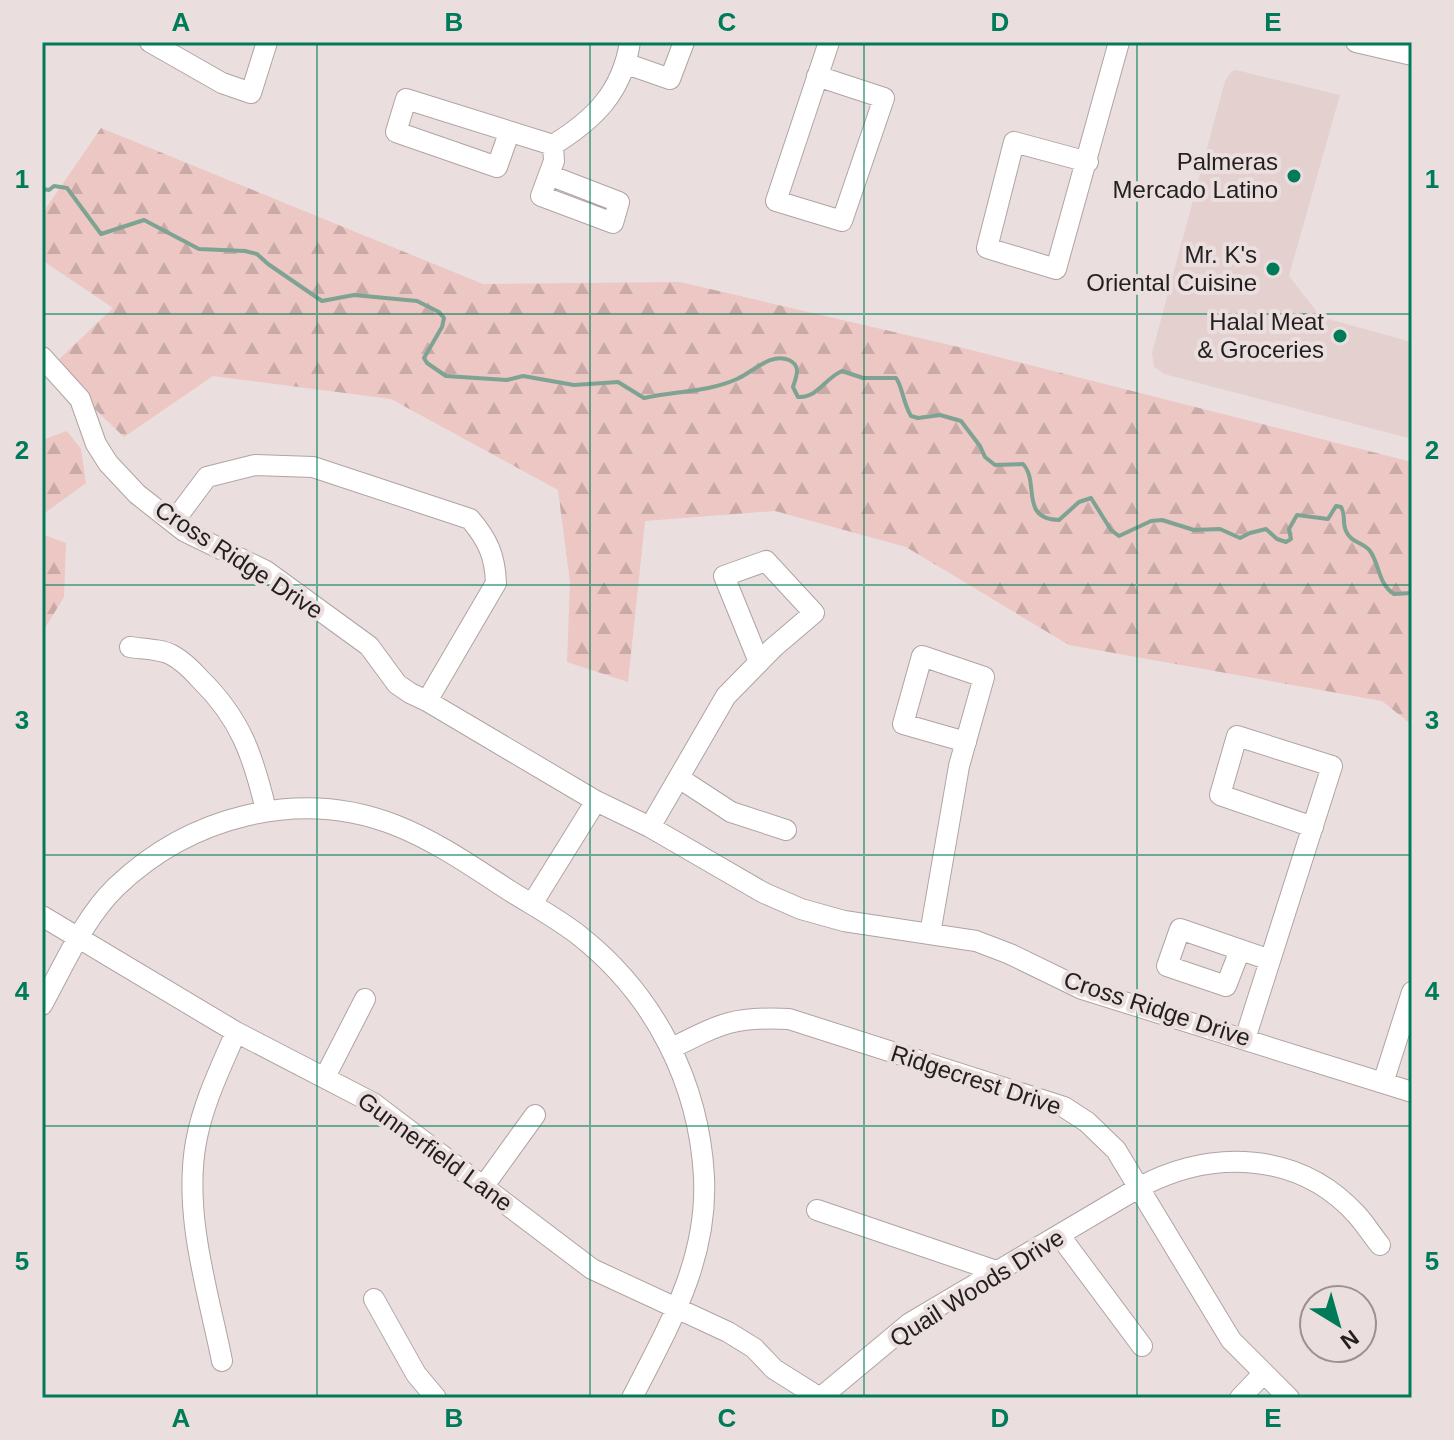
<svg xmlns="http://www.w3.org/2000/svg" width="1454" height="1440" font-family="Arial,sans-serif">
<defs>
<pattern id="forest-firs" width="22" height="20" patternUnits="userSpaceOnUse" patternTransform="scale(2)"><rect width="22" height="20" fill="#ecc7c3"/><path d="M5 1l3.5 6h-7zM16 11l3.5 6h-7z" fill="#caaaa7"/></pattern>
</defs>
<rect width="100%" height="100%" fill="#eadfde"/>
<path fill="#e4d1cf" d="M1236,70L1340,95L1289,276L1321,317L1412,342V439L1164,374L1154,367L1152,353L1225,81L1231,72Z"/>
<path fill="url(#forest-firs)" d="M101,128L483,284L680,282L967,349L1412,462V725L1382,701L1069,645L906,547L775,511L645,521L628,682L567,662L570,582L558,490L391,399L213,376L124,437L51,367L113,308L42,260V214Z
M67,431L81,449L86,483L42,515V440Z
M42,534L66,543L64,597L42,633Z"/>
<g fill="none" stroke-linecap="round" stroke-linejoin="round">
<path stroke="#7ea392" stroke-width="4" d="M42,189L49,190L54,186L67,188L101,234L144,220L199,249L245,251L257,254L268,264L322,301L354,295L417,301L439,312L444,318L442,327L424,358L427,363L446,376L507,380L523,376L574,385L618,382L644,398C676,391 708,392 737,379C753,372 771,352 789,360C802,366 796,377 793,387L798,397C818,398 825,378 842,371L863,378H896C902,385 903,403 911,416L918,418L940,415L961,421L980,446L985,457L995,465L1023,464C1040,482 1019,519 1059,520L1079,502L1091,498L1111,530L1119,536L1151,521L1162,520L1194,530L1220,529L1240,538L1250,533L1266,529L1277,539L1286,542L1291,539L1289,529L1297,515L1328,519L1336,506L1341,507C1346,515 1342,522 1346,531C1351,543 1363,542 1370,551C1380,565 1378,584 1394,594L1412,593"/>
<defs>
<path id="minor" d="M150,42L222,83L251,93L267,42
M1356,42L1412,55
M627,64L670,79L684,42
M817,76L884,98L842,221L776,201L829,42
M509,133L497,167L396,132L406,99L553,145C595,119 622,92 630,42
M1088,162L1014,142L987,248L1056,269L1119,42
M549,175L619,202L613,223L541,196L554,161L553,145
M42,357L80,399L96,444L108,463L137,494L184,531L266,571L369,646L397,684L410,693L427,701L596,801L650,827L764,893L801,909L844,921L976,941L1010,954L1082,989L1412,1092
M174,521L207,477L255,465L313,467L470,519C488,540 495,556 496,583L427,701
M130,647C143,649 161,649 172,655C183,661 192,670 200,679C241,719 253,756 266,810
M679,778L731,812L786,830
M650,827L726,696L773,648L814,613L766,561L724,576L759,662
M532,904L596,801
M42,916L236,1032L373,1103L592,1269L728,1332L754,1348L774,1369L820,1398
M930,934L959,766L984,677L922,656L903,724L966,742
M1240,950L1226,986L1167,966L1180,929L1270,960
M42,1005C63,967 84,918 116,887C189,817 298,787 395,825C436,841 473,867 510,891C534,906 560,920 581,937C655,996 699,1083 704,1177C708,1261 668,1327 632,1398
M1245,1039L1332,766L1237,736L1220,795L1313,827
M672,1048C720,1024 734,1016 789,1019L1064,1107L1087,1122L1116,1150L1231,1340L1289,1398
M325,1077L365,999
M1383,1083L1412,992
M483,1187L535,1115
M817,1210L999,1272
M1060,1236L1142,1346
M374,1299L416,1374L436,1398
M222,1361C208,1291 183,1214 196,1142C203,1103 221,1067 236,1032
M820,1398L910,1323L1140,1187C1212,1149 1299,1151 1357,1215C1365,1224 1372,1235 1380,1245
M1240,1398L1263,1374"/>
</defs>
<use href="#minor" stroke="#afa4a3" stroke-width="22"/>
<use href="#minor" stroke="#fff" stroke-width="20"/>
</g>
<path fill="none" stroke="#007b59" stroke-width="2" stroke-opacity="0.55" d="M317,42V1398M590,42V1398M864,42V1398M1137,42V1398M42,314H1412M42,585H1412M42,855H1412M42,1126H1412"/>
<g fill="#007b59" stroke="#eadfde" stroke-width="3">
<circle cx="1294" cy="176" r="8"/>
<circle cx="1273" cy="269" r="8"/>
<circle cx="1340" cy="336" r="8"/>
</g>
<g text-anchor="middle" stroke-width="8" stroke-linejoin="round" paint-order="stroke">
<g font-size="24" fill="#231f1f" stroke="#eadfde" text-anchor="end">
<text x="1278" y="170">Palmeras<tspan x="1278" dy="28">Mercado Latino</tspan></text>
<text x="1257" y="263">Mr. K's<tspan x="1257" dy="28">Oriental Cuisine</tspan></text>
<text x="1324" y="330">Halal Meat<tspan x="1324" dy="28">&amp; Groceries</tspan></text>
</g>
<g font-size="24" fill="#231f1f" stroke="#eadfde">
<text transform="translate(239 560) rotate(33)" y="8">Cross Ridge Drive</text>
<text transform="translate(1157 1009) rotate(18)" y="8">Cross Ridge Drive</text>
<text transform="translate(976 1080) rotate(18)" y="8">Ridgecrest Drive</text>
<text transform="translate(435 1152) rotate(36)" y="8">Gunnerfield Lane</text>
<text transform="translate(977 1288) rotate(-32)" y="8">Quail Woods Drive</text>
</g>
</g>
<rect width="1454" height="1440" fill="none" stroke="#eadfde" stroke-width="88"/>
<g transform="translate(1338 1324) rotate(143)"><circle r="38" fill="#eadfde" stroke="#9a9292" stroke-width="2"/>
<path d="M0-6L14 30L0 20L-14 30Z" fill="#007b59"/>
<text y="-12" font-size="22" font-weight="bold" text-anchor="middle" fill="#231f1f">N</text>
</g>
<rect x="44" y="44" width="1366" height="1352" fill="none" stroke="#007b59" stroke-width="3"/>
<g font-size="26" text-anchor="middle" font-weight="bold" fill="#007b59">
<text x="181" y="31">A</text>
<text x="454" y="31">B</text>
<text x="727" y="31">C</text>
<text x="1000" y="31">D</text>
<text x="1273" y="31">E</text>
<text x="22" y="188">1</text>
<text x="1432" y="188">1</text>
<text x="22" y="459">2</text>
<text x="1432" y="459">2</text>
<text x="22" y="729">3</text>
<text x="1432" y="729">3</text>
<text x="22" y="1000">4</text>
<text x="1432" y="1000">4</text>
<text x="22" y="1270">5</text>
<text x="1432" y="1270">5</text>
<text x="181" y="1427">A</text>
<text x="454" y="1427">B</text>
<text x="727" y="1427">C</text>
<text x="1000" y="1427">D</text>
<text x="1273" y="1427">E</text>
</g>
</svg>
